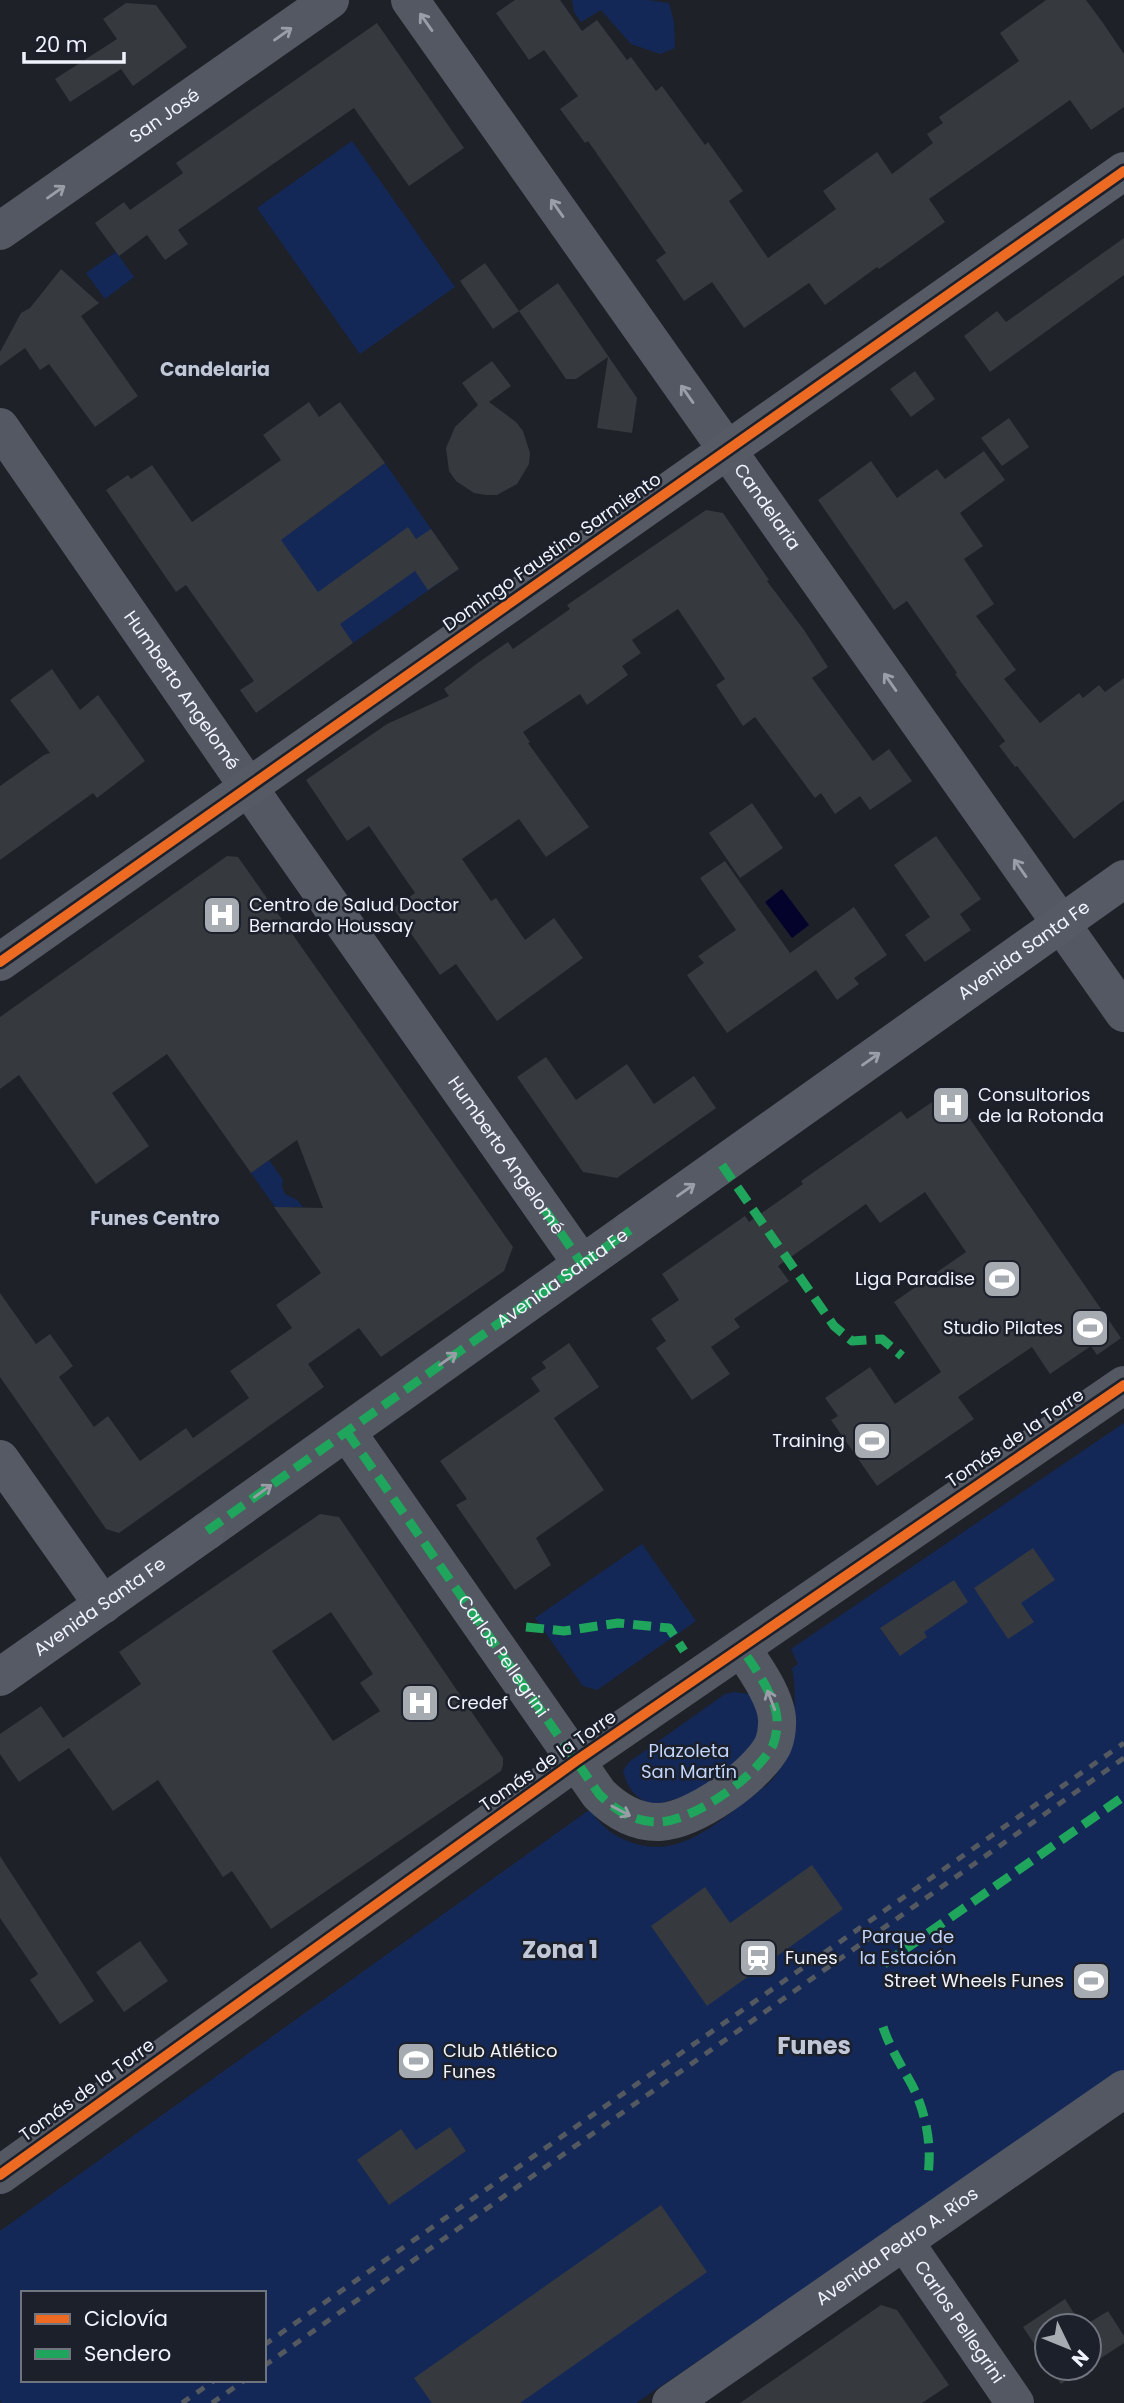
<svg xmlns="http://www.w3.org/2000/svg" width="1124" height="2403" font-family="Poppins,sans-serif">
<rect width="100%" height="100%" fill="#1e2128"/>
<path fill="#142858" fill-rule="evenodd" d="M572,0H648L669,3L674,22L675,48L660,54L631,44L601,10L581,22L574,12Z
M352,141L455,287L360,354L257,208Z
M116,252L134,277L105,299L86,273Z
M385,463L459,569L353,643L278,538L293,531Z
M269,1160L283,1180L282,1187L285,1194L297,1200L303,1207H290L280,1214L251,1173Z
M1124,1423V2072L636,2403H2L0,2400V2231L589,1810C596,1817 603,1827 612,1833C659,1862 695,1841 733,1811C745,1801 760,1792 771,1781C793,1759 799,1698 792,1668L798,1664L791,1649ZM23,2293H264V2380H23Z
M642,1544L696,1621L597,1690L583,1686L535,1618Z
M734,1692L749,1694L764,1706L767,1741L713,1787L653,1806C634,1796 629,1791 623,1771L629,1762L725,1694Z"/>
<path fill="#03032c" d="M782,889L809,925L792,938L765,902Z"/>
<path fill="#36393e" fill-rule="evenodd" d="M515,0H560L582,31L597,20L627,60L631,57L656,91L662,86L705,145L708,142L743,191L729,201L768,258L836,209L823,191L877,152L892,174L933,143L927,134L943,123L939,117L1019,61L1000,33L1046,0H1086L1103,23L1124,54V107L1091,130L1070,100L929,199L945,222L879,269L877,267L825,305L809,283L744,328L712,282L684,301L656,260L666,253L588,141L585,143L560,109L578,96L544,50L529,60L496,13Z
M126,3L156,5L187,47L133,86L121,69L70,102L55,79L117,39L103,19Z
M377,23L464,148L409,186L354,108L178,230L188,244L165,260L147,235L119,256L95,223L124,202L130,210L183,173L176,163Z
M1124,238V275L990,372L964,336L997,311L1006,322Z
M485,263L519,311L493,329L460,281Z
M61,269L99,303L81,316L138,396L95,427L49,364L40,370L25,348L0,366V352L21,313L30,308Z
M558,283L637,398L632,433L597,428L608,357L576,379H566L519,311Z
M492,361L511,386L489,402L516,422L523,431L530,453L529,464L517,484L497,495H486L474,493L456,481L449,471L446,448L455,427L478,405L462,383Z
M915,371L935,399L911,417L890,389Z
M309,402L319,417L340,402L385,463L281,540L318,592L408,527L416,539L431,529L459,569L428,590L415,571L340,624L353,643L256,713L240,690L254,681L186,585L176,592L106,490L128,475L131,479L152,465L192,522L281,460L263,435Z
M1009,418L1029,447L1002,466L981,438Z
M984,451L1005,480L960,513L983,546L964,559L994,604L976,616L1016,670L1004,679L1040,723L1079,693L1083,698L1099,685L1105,692L1124,678V800L1074,839L1017,766L1015,767L999,746L1005,741L955,674L957,673L907,601L894,610L818,500L871,461L897,498L937,469L945,479Z
M706,510L723,513L769,580L767,581L804,630L828,667L812,678L873,761L889,749L912,781L870,810L860,796L835,814L821,793L815,798L755,717L743,726L716,685L725,679L678,609L632,640L641,653L622,666L628,675L587,705L580,694L523,732L530,742L528,743L589,827L546,857L519,819L462,859L491,901L496,898L525,940L554,918L583,958L497,1021L456,964L440,975L393,908L415,893L369,826L347,841L306,780L387,724L449,696L444,689L479,662L508,642L513,649L570,609L567,605Z
M52,669L80,710L98,695L145,761L97,798L93,793L0,860V786L44,755L50,753L10,700Z
M752,803L783,848L740,878L709,833Z
M936,836L981,899L960,914L971,930L925,962L905,935L930,917L894,865Z
M227,856L238,857L513,1247L504,1271L381,1357L359,1328L308,1364L324,1387L119,1533L106,1529L0,1377V1293L36,1344L50,1334L73,1366L59,1377L94,1427L108,1416L140,1461L186,1428L193,1438L249,1398L230,1371L292,1328L276,1305L321,1273L274,1207L323,1208L297,1140L251,1173L167,1054L112,1093L149,1146L96,1184L19,1075L0,1089V1017Z
M725,861L790,953L854,907L887,955L854,978L859,984L837,1000L816,970L727,1033L687,975L704,963L698,956L736,930L700,878Z
M546,1057L576,1100L627,1064L654,1104L694,1076L716,1108L617,1178L583,1172L517,1077Z
M950,1090L1121,1338L1097,1355L1091,1346L1050,1374L1032,1347L958,1397L974,1419L877,1486L831,1420L838,1416L825,1398L870,1367L895,1404L941,1372L894,1302L966,1252L925,1192L880,1223L866,1204L778,1266L789,1281L734,1319L740,1327L711,1347L730,1374L692,1400L656,1348L666,1341L651,1319L679,1300L662,1274L745,1216L749,1222L803,1184L801,1181L901,1111L907,1119Z
M569,1343L599,1387L554,1418L604,1490L536,1538L551,1565L515,1590L456,1505L467,1499L440,1461L540,1391L531,1378L546,1368L542,1362Z
M320,1514L339,1517L503,1758V1765L501,1771L271,1929L232,1871L223,1877L158,1780L113,1811L69,1748L19,1782L0,1754V1734L41,1706L63,1738L141,1684L119,1652ZM331,1612L373,1674L360,1683L380,1711L333,1741L272,1651Z
M1033,1548L1055,1580L1021,1603L1034,1622L1008,1639L974,1588Z
M954,1580L968,1602L924,1632L927,1637L900,1656L880,1628Z
M0,1856L94,2001L60,2024L30,1980L38,1974L0,1918Z
M812,1865L843,1909L707,2006L651,1926L705,1887L730,1923Z
M140,1941L168,1981L124,2012L96,1972Z
M450,2127L466,2151L389,2205L357,2160L401,2129L416,2150Z
M661,2205L707,2272L520,2403H432L414,2378Z
M1065,2299L1082,2326H1047V2363L1023,2327Z
M881,2305L897,2310L949,2385L922,2403H740Z
M1108,2311L1124,2336V2343L1089,2366V2326H1084Z
M1050,2368H1086L1061,2384Z"/>
<g fill="none" stroke-linecap="round" stroke-linejoin="round">
<g stroke="#535862" stroke-width="38">
<path id="s1" d="M410,0L1124,1013"/>
<path id="s2" d="M0,231L330,0"/>
<path id="s3" d="M0,427L269,817L582,1264"/>
<path id="s4" d="M347,1432L599,1794C615,1810 635,1823 660,1822C695,1820 757,1776 773,1745C775,1740 777,1730 777,1724C779,1701 754,1666 741,1648"/>
<path id="s5" d="M207,1531L630,1230"/>
<path d="M0,2175L576,1761L1124,1385"/>
<path id="s6" d="M904,2241L1015,2403"/>
<path id="s7" d="M671,2403L1124,2089"/>
</g>
<g stroke="#555a65" stroke-width="38">
<path d="M0,962L1124,171"/>
<path id="s8" d="M630,1230L1124,879"/>
<path d="M0,1459L103,1605"/>
<path id="s9" d="M0,1677L207,1531"/>
</g>
<path stroke="#54585f" stroke-width="5" stroke-dasharray="9 9" stroke-linecap="butt" d="M264,2345L1124,1743
M264,2366L1124,1758
M182,2403L215,2380
M212,2403L245,2380"/>
<path stroke="#20a55d" stroke-width="9" stroke-dasharray="18 9" stroke-linecap="butt" d="M722,1165L834,1326L852,1341L882,1339L902,1356
M545,1210L582,1264
M347,1432L599,1794C615,1810 635,1823 660,1822C695,1820 757,1776 773,1745C775,1740 777,1730 777,1724C779,1701 754,1666 741,1648
M207,1531L630,1230
M526,1627L564,1631L618,1623L669,1628L684,1651
M884,1964L1120,1799
M883,2027C890,2048 901,2065 912,2085C926,2113 932,2144 928,2175"/>
<defs>
<path id="cycleway" d="M0,962L1124,171
M0,2175L576,1761L1124,1385"/>
</defs>
<use href="#cycleway" stroke="#1b202b" stroke-width="15"/>
<use href="#cycleway" stroke="#ed6a23" stroke-width="10"/>
</g>
<defs><path id="oneway-shaft" d="M-6 0H5M1.5-3L5.5 0L1.5 3" fill="none" stroke-width="1.6" stroke-linecap="round" stroke-linejoin="round" transform="scale(1.75)"/></defs>
<g stroke="#9a9ea7">
<use href="#oneway-shaft" transform="translate(426 22) rotate(-125)"/>
<use href="#oneway-shaft" transform="translate(283 34) rotate(-35)"/>
<use href="#oneway-shaft" transform="translate(56 192) rotate(-35)"/>
<use href="#oneway-shaft" transform="translate(557 208) rotate(-125)"/>
<use href="#oneway-shaft" transform="translate(687 394) rotate(-125)"/>
<use href="#oneway-shaft" transform="translate(890 682) rotate(-125)"/>
<use href="#oneway-shaft" transform="translate(1020 868) rotate(-125)"/>
<use href="#oneway-shaft" transform="translate(448 1359) rotate(-35)"/>
<use href="#oneway-shaft" transform="translate(263 1491) rotate(-36)"/>
<use href="#oneway-shaft" transform="translate(771 1700) rotate(-111)"/>
<use href="#oneway-shaft" transform="translate(621 1811) rotate(28)"/>
</g>
<g stroke="#9b9fa8">
<use href="#oneway-shaft" transform="translate(871 1059) rotate(-35)"/>
<use href="#oneway-shaft" transform="translate(686 1190) rotate(-35)"/>
</g>
<defs>
<symbol id="hospital-square" viewBox="-11 -11 22 22"><rect x="-9" y="-9" width="18" height="18" rx="4" fill="#a6aab1" stroke="#1b202b"/><path d="M-5-5h3v3.5h4V-5h3V5h-3V1.5h-4V5h-3Z" fill="#fff"/></symbol>
<symbol id="stadium-square" viewBox="-11 -11 22 22"><rect x="-9" y="-9" width="18" height="18" rx="4" fill="#a6aab1" stroke="#1b202b"/><path d="M0-5a6.5 5 0 1 0 0 10a6.5 5 0 1 0 0-10ZM-3.5-1.8h7v3.6h-7Z" fill="#fff"/></symbol>
<symbol id="station-square" viewBox="-11 -11 22 22"><rect x="-9" y="-9" width="18" height="18" rx="4" fill="#a6aab1" stroke="#1b202b"/><path d="M-3-6H3Q5-6 5-4V2Q5 4 3 4L4.5 6H3L1.5 4h-3L-3 6H-4.5L-3 4Q-5 4-5 2V-4Q-5-6-3-6ZM-3.5-4v3h7v-3ZM-3.5 1v1.5H-2V1ZM2 1v1.5H3.5V1Z" fill="#fff"/></symbol>
</defs>
<g fill-rule="evenodd">
<use href="#hospital-square" x="200" y="893" width="44" height="44"/>
<use href="#hospital-square" x="929" y="1083" width="44" height="44"/>
<use href="#stadium-square" x="980" y="1257" width="44" height="44"/>
<use href="#stadium-square" x="1068" y="1306" width="44" height="44"/>
<use href="#stadium-square" x="850" y="1419" width="44" height="44"/>
<use href="#hospital-square" x="398" y="1681" width="44" height="44"/>
<use href="#station-square" x="736" y="1936" width="44" height="44"/>
<use href="#stadium-square" x="1069" y="1959" width="44" height="44"/>
<use href="#stadium-square" x="394" y="2039" width="44" height="44"/>
</g>
<g text-anchor="middle" stroke-width="5" stroke-linejoin="round" paint-order="stroke">
<g font-size="18" fill="#f0f3fb" stroke="#1b202b">
<text dy="6" stroke="none"><textPath href="#s2" startOffset="201">San José</textPath></text>
<text dy="6" stroke="none"><textPath href="#s1" startOffset="620">Candelaria</textPath></text>
<text transform="translate(552 552) rotate(-35)" y="6">Domingo Faustino Sarmiento</text>
<text dy="6" stroke="none"><textPath href="#s3" startOffset="320">Humberto Angelomé</textPath></text>
<text dy="6" stroke="none"><textPath href="#s8" startOffset="483">Avenida Santa Fe</textPath></text>
<text dy="6" stroke="none"><textPath href="#s3" startOffset="887">Humberto Angelomé</textPath></text>
<text dy="6" stroke="none"><textPath href="#s5" startOffset="436">Avenida Santa Fe</textPath></text>
<text transform="translate(1015 1438) rotate(-34)" y="6">Tomás de la Torre</text>
<text dy="6" stroke="none"><textPath href="#s9" startOffset="122">Avenida Santa Fe</textPath></text>
<text dy="6" stroke="none"><textPath href="#s4" startOffset="273">Carlos Pellegrini</textPath></text>
<text transform="translate(548 1761) rotate(-35)" y="6">Tomás de la Torre</text>
<text transform="translate(87 2090) rotate(-36)" y="6">Tomás de la Torre</text>
<text dy="6" stroke="none"><textPath href="#s7" startOffset="275">Avenida Pedro A. Ríos</textPath></text>
<text dy="6" stroke="none"><textPath href="#s6" startOffset="98">Carlos Pellegrini</textPath></text>
</g>
<g font-size="18" fill="#f0f3fb" stroke="#1b202b" text-anchor="start">
<text x="249" y="911">Centro de Salud Doctor<tspan x="249" dy="21">Bernardo Houssay</tspan></text>
<text x="978" y="1101">Consultorios<tspan x="978" dy="21">de la Rotonda</tspan></text>
<text x="975" y="1285" text-anchor="end">Liga Paradise</text>
<text x="1063" y="1334" text-anchor="end">Studio Pilates</text>
<text x="845" y="1447" text-anchor="end">Training</text>
<text x="447" y="1709">Credef</text>
<text x="785" y="1964">Funes</text>
<text x="1064" y="1987" text-anchor="end">Street Wheels Funes</text>
<text x="443" y="2057">Club Atlético<tspan x="443" dy="21">Funes</tspan></text>
</g>
<g font-size="18" fill="#c2d5fd" stroke="#1b202b">
<text x="689" y="1757">Plazoleta<tspan x="689" dy="21">San Martín</tspan></text>
<text x="908" y="1943">Parque de<tspan x="908" dy="21">la Estación</tspan></text>
</g>
<g font-size="19" font-weight="bold" fill="#c0c7d7" stroke="#1b202b">
<text x="215" y="376">Candelaria</text>
<text x="155" y="1225">Funes Centro</text>
</g>
<g font-size="24" font-weight="bold" fill="#c0c7d7" stroke="#1b202b">
<text x="560" y="1958">Zona 1</text>
<text x="814" y="2054">Funes</text>
</g>
</g>
<rect x="21" y="2291" width="245" height="91" fill="#1b202b" stroke="#70747e" stroke-width="2"/>
<rect x="35" y="2314" width="35" height="10" fill="#ed6a23" stroke="#70747e" stroke-width="2"/>
<text x="84" y="2326" font-size="21" fill="#f0f3fb">Ciclovía</text>
<rect x="35" y="2349" width="35" height="10" fill="#20a55d" stroke="#70747e" stroke-width="2"/>
<text x="84" y="2361" font-size="21" fill="#f0f3fb">Sendero</text>
<g transform="translate(1068 2347) rotate(133)"><circle r="33" fill="#1b202b" stroke="#70747e" stroke-width="2"/>
<path d="M0-5L12 26L0 18L-12 26Z" fill="#a6aab1"/>
<text y="-10" font-size="19" font-weight="bold" text-anchor="middle" fill="#f0f3fb">N</text>
</g>
<path d="M24 52v10h100v-10" fill="none" stroke="#f0f3fb" stroke-width="3.5"/>
<text x="35" y="52" font-size="21" fill="#f0f3fb" stroke="#1b202b" stroke-width="5" paint-order="stroke">20 m</text>
</svg>
